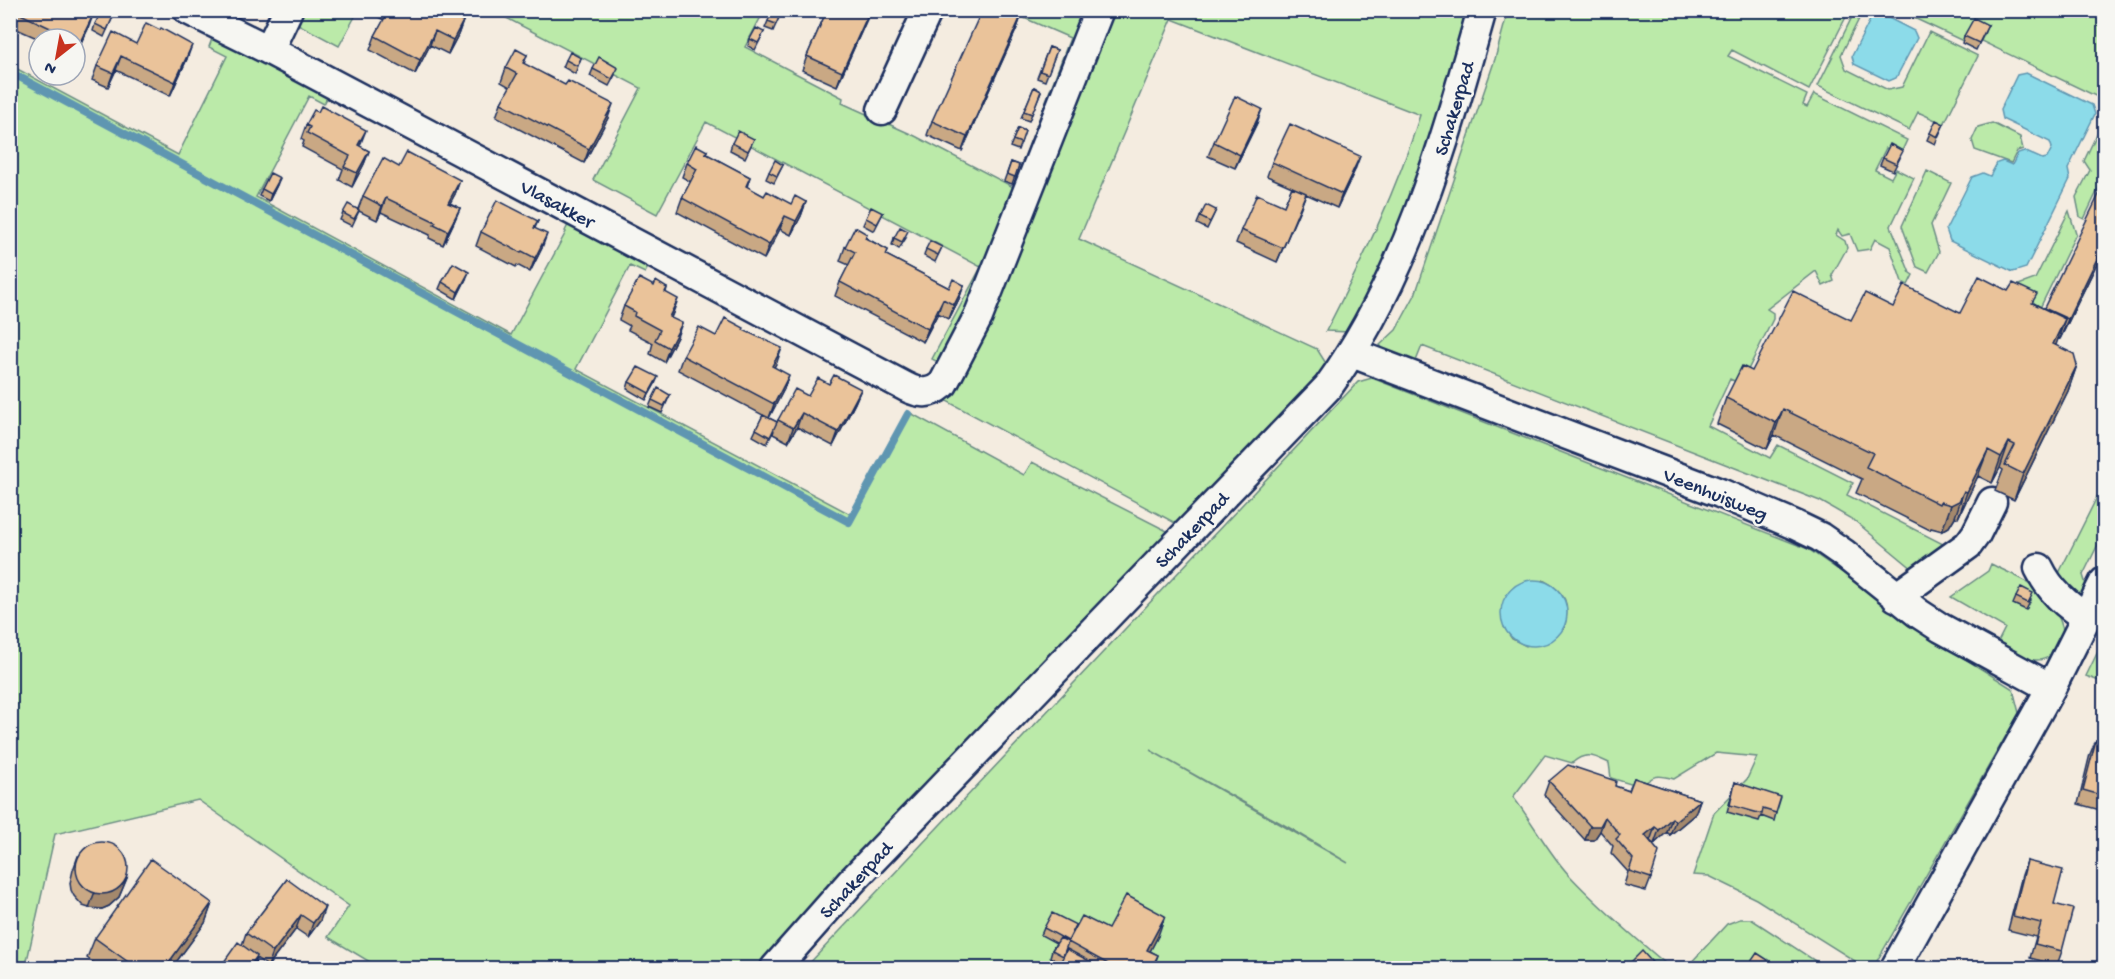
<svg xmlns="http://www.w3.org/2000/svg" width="2115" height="979" font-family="'Gochi Hand',sans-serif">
<rect width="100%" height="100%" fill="#f4ece0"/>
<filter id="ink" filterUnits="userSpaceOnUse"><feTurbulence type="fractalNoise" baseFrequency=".0167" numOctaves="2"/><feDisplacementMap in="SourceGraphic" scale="12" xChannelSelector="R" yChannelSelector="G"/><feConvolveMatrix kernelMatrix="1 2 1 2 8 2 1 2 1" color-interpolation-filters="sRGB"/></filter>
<g filter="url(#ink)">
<path fill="#bbeaa9" stroke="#6b8c84" stroke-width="1.5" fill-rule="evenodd" d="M676,10L681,13L683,10L764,11L745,47L843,98L842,103L915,136L1013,187L1070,38L1008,11H1092L945,366L932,359L981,267L706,122L657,214L593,180L641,88L493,11Z
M300,11H358L339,46L294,22Z
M1106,11H1467L1436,118L1395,243L1350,332L1326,331C1362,261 1397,190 1420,115L1172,19L1079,239L1317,349L1327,365L1179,525L943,399Z
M1508,11H1849L1809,90L1732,50L1728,56L1807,95L1803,105L1807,107L1814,94L1907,140L1901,153L1886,148L1875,170L1891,178L1896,169L1914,178L1891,226L1910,273L1913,275L1908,285L1902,282L1890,247L1875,239L1870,249L1857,251L1850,234L1842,236L1838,230L1836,235L1845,241L1847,248L1832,275L1834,281L1823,286L1816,271L1767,309L1773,313V319L1741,384L1730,379L1708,426L1770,458L1778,445L1853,483L1847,495L1947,546L1913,569L1855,521L1820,501L1422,346L1414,366L1386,353L1380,345L1396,330L1415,295L1495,59Z
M1855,11H1863L1841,55L1846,69L1888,90L1902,87L1929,32L1978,56L1944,124L1918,112L1909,130L1818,86Z
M1899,11H2104V107L2102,99L1981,41L1985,32L1971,25L1963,41Z
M213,36L329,94L324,104L309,96L256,197L511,335L566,232L565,231L570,221L650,263L645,273L630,266L576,369L852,515L907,411L1024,475L1032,462L1171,533L760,968H380L328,937L349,906L198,800L55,834L26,965L28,968H11L10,65L178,155L227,56L209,47Z
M2104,119V177L2084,219L2080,217L2076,197L2090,170L2084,161Z
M1992,123L2020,137L2023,149L2017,151L2011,163L1975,150L1972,140L1978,127Z
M1927,171L1951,183L1931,225L1939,252L1928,272L1917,267L1902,226Z
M2069,211L2076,234L2039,310L2013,287L2035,279Z
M1372,378L1808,549L1863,587L1891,612L2013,689L2019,713L1873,968H1866L1756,899L1709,876L1693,875L1714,813L1747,779L1757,757L1716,753L1674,779C1656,774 1654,775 1640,787L1611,778L1609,763C1594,756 1586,751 1572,763L1545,755L1513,797C1533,822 1547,851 1569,875C1601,909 1636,939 1671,968H805L1358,382ZM1543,580C1566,592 1571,604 1564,629L1526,646L1512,639L1504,627ZM1150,750L1295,831L1348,863Z
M2104,483V532L2083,575L2087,588L2079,597L2056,579Z
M1991,564C2029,583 2054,589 2064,634C2061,640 2057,651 2051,655C2035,668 2012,653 1996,646L2005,628L1951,597L1988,571Z
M2104,639V683L2086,676Z
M1740,919H1751L1826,968H1686L1727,924Z"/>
<path fill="#8cdbe9" stroke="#5f96b1" stroke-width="1.5" d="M1879,13L1914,31L1917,38L1896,78L1889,81L1854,64L1852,56L1872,16Z
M2026,73L2092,105L2095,114L2068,169L2070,179L2026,268L2013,272L1950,241L1946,229L1972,177L1983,173L1990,176L1997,163L2003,161L2012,165L2018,153L2024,151L2042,159L2047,158L2052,148L2050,142L2002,119L2000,110L2017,75Z
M1501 613a33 33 0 1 1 66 0a33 33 0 1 1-66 0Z"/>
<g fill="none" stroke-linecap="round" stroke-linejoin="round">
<path stroke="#5f96b1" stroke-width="8" d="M10,72L849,522L908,414"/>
<defs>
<path id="minor" d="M188,10L269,50L906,387C920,394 930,395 943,384L978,317L1099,10
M269,50L288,10
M882,110L928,10
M1352,353L1720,493L1795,525L1820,537L1843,553L1918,613L1941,628L2051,688
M2039,568C2049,589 2067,607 2087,617
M1896,597L1968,545L1976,534L1992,502
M775,968L851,882L1328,387C1408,276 1445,141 1482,10
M1895,968L2051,688L2104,582"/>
</defs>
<use href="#minor" stroke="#1b2f5e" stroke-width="33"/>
<use href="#minor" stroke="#f6f6f2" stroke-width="28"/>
</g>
<path fill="#c9a884" stroke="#1b2f5e" stroke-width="1.5" d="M10,10H84L88,29L75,56V39H39L10,26Z
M116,10L104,37L93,31L95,24Z
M376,10H435L444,15L463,21L458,35L448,54L430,45L415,74L370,50L375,36L384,20L374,15Z
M827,10H871L837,86L802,70L807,56Z
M781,13L773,31L765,28L768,21Z
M1022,14L1017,28L962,151L927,135L932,121Z
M1988,25L1976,50L1962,43L1964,36Z
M764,32L755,50L748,46L750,39Z
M136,44L187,59L170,96L116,70L108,87L92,80L97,66Z
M1049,47L1057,50L1045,81L1037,78Z
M527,55L524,64L608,118L584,163L496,117L501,103L510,87L501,82L506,68Z
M581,58L575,74L563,67L566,60Z
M593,69L615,75L609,86L590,76Z
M1034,87L1041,91L1029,121L1021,118Z
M1257,123L1235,168L1208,156L1214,142Z
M1944,124L1935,144L1927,140L1930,133Z
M306,125L359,146L369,151L364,164L352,187L339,180L343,169L302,147L304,141L301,139Z
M1018,128L1025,131L1018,150L1010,147Z
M754,139L745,158L730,150L732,143Z
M707,151L706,154L750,177L747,187L764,196L791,204L806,202L801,216L791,235L780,229L764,259L677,212L682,198L691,182L682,177L687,163Z
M1883,158H1900L1893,171L1880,165Z
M1011,162L1019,165L1012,184L1004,181Z
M1272,162L1355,170L1337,208L1306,194L1277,262L1236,243L1241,230L1284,206L1292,187L1267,176Z
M783,165L774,183L766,179L769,172Z
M399,167L460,180L455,194L450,203L460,208L454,222L443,245L429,238L430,235L381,212L377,220L359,211L352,226L340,220L343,213L358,209L363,196Z
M277,185L269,201L259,196L262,189Z
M1216,210L1207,229L1197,224L1200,217Z
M883,213L874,231L863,225L866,218Z
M538,221L535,228L542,248L530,272L517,265L516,267L476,246L481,232Z
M867,234L866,238L888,250L886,255L949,288L964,285L959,299L949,319L938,313L923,342L835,296L840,282L849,265L840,261L845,247Z
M894,238H906L899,249L892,245Z
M942,247L935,262L924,256L926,249Z
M2104,249L2060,339L2058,338L2055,345L2077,365L2068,391L2014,500L1995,491L2003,470L2000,468L1992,483L1978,476L1958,518L1955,517L1949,527L1942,531L1931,528L1930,530L1856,493L1862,479L1774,435L1767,449L1717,424L1726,398L1752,371L1851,320L1893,307L1960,313L2034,303L2044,309Z
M466,279L456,299L439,289L442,282Z
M654,286L667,288L666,292L673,313L671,318L677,337L664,362L650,354L653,343L628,330L630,326L619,320L624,306Z
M743,331L777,362L774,367L784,389L769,418L777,422L778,420L808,396L829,384L861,389L855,403L833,446L797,427L788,442L773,434L774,430L767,444L753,436L763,415L678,370L683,356L716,336Z
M629,382L655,384L646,400L627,389Z
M670,395L662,413L649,407L652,400Z
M2016,597L2031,600L2026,610L2013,604Z
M2096,740L2104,743V811L2078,804L2090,754Z
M1634,778L1700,800L1695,814L1670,835L1667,832L1654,844L1650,841L1651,878L1646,891L1624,885L1628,872L1611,853L1613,846L1600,831L1594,840H1585L1544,795L1549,781L1615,786L1629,791Z
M1735,782L1776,813L1774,821L1761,816L1759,821L1727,812Z
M2104,826V836H2102Z
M78,856L127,878L119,897L109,906L102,909L89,908L83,906L74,896L71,890L70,883L73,870Z
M2027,861L2054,904L2062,951L2057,965L2030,958L2036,937L2008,930L2022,875Z
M287,879L320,921L308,937L296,929L268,966L256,958L253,969L242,945L246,933Z
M212,903L205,923L171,969H102L87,958L95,938Z
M1076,925L1073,932L1108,929L1158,936L1150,951L1158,955L1153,969H1058L1060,963L1050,957L1052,950L1056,943L1041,935L1044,928Z"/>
<path fill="#a4886c" stroke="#1b2f5e" stroke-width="1.5" d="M870,10H871L837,86L842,72Z
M1022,14L1017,28L962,151L967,137Z
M93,15L88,29L75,56L80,42Z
M463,21L458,35L448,54L453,40Z
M435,31L430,45L415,74L420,60Z
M192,45L187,59L170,96L175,82Z
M121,56L116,70L108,87L113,73Z
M613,104L608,118L584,163L589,149Z
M1262,109L1257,123L1235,168L1240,155Z
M366,130L361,143L353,159L358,145Z
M369,151L364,164L352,187L357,173Z
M1360,156L1355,170L1337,208L1342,194Z
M280,178L277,185L269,201L271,194Z
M460,180L455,194L443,216L448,203Z
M1306,193L1301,207L1277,262L1283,248Z
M386,198L381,212L377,220L382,206Z
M806,202L801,216L791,235L796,221Z
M460,208L454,222L443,245L448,231Z
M785,216L780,229L764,259L769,245Z
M547,234L542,248L530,272L535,258Z
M2104,244V249L2060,339L2068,319Z
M469,272L466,279L456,299L458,292Z
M964,285L959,299L949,319L954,305Z
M678,299L673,313L664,331L669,317Z
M943,299L938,313L923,342L928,329Z
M2065,319L2056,345L2053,344Z
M682,323L677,337L664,362L669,348Z
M782,348L777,362L767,380L772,366Z
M2077,365L2068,391L2014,500L2023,474Z
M789,375L784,389L769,418L774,404Z
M658,377L655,384L646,400L649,393Z
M861,389L855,403L833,446L838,432Z
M1783,409L1774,435L1767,449L1776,423Z
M802,413L797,427L788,442L793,428Z
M2009,442L2000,468L1992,483L2001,457Z
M1988,450L1978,476L1958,518L1967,492Z
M1964,491L1955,517L1949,527L1942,531L1951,505Z
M1700,800L1695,814L1670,835L1675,821Z
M1605,817L1600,831L1594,840H1585L1590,826Z
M1672,818L1667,832L1654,844L1659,830Z
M1655,827L1650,841L1645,835Z
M127,878L119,897L109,906L102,909L89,908L94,894Z
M212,903L205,923L171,969H164Z
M325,907L320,921L308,937L313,923Z
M301,915L296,929L268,966L273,952Z
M1165,916L1158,936L1141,969L1147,950Z
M257,956L253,969H248Z"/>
<path fill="#eac39a" stroke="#1b2f5e" stroke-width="1.5" d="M12,10H84L93,15L80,42Z
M102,10H116L107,30L95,24Z
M389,10H435L444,15L445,11L463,21L453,40L435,31L420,60L375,36Z
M773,10H776L781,13L776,24L768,21Z
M827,10H870L842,72L807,56Z
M982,10H1014L1022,14L967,137L932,121Z
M1974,18L1988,25L1979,43L1964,36Z
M146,23L160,30L161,28L192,45L175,82L121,56L113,73L97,66L113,32L136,44Z
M756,28L764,32L758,43L750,39Z
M1049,47L1057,50L1048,74L1040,71Z
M516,49L527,55L523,63L565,85L568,81L613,104L589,149L501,103L517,74L506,68Z
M570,52L581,58L577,66L566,60Z
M599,57L618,68L612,79L593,69Z
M1034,87L1041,91L1032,114L1024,111Z
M1235,96L1262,109L1240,155L1214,142Z
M321,106L366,130L358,145L369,151L357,173L344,167L350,156L307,133L310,127L306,125L314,110L318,112Z
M1936,120L1944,124L1937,137L1930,133Z
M1290,124L1360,156L1342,194L1272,162Z
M1018,128L1025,131L1021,143L1013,140Z
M738,131L754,139L748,151L732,143Z
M1890,144L1903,151L1896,164L1883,158Z
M696,145L707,151L705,153L750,177L746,186L764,196L767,191L791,204L795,196L806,202L796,221L785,216L769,245L682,198L697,169L687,163Z
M407,152L460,180L448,203L460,208L448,231L434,224L436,222L386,198L382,206L363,196L383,158L399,167Z
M775,160L783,165L777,176L769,172Z
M1011,162L1019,165L1015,177L1007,174Z
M270,173L280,178L271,194L262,189Z
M2104,184V244L2068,319L2044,308Z
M1292,187L1306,193L1283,248L1241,230L1257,194L1284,206Z
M497,200L538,221L534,228L547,234L535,258L522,251L521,253L481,232Z
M348,204L359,210L354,219L343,213Z
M1206,205L1216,210L1210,222L1200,217Z
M871,207L883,213L877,224L866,218Z
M855,227L867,234L865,238L888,250L886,255L949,288L953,279L964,285L954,305L943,299L928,329L840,282L855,252L845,247Z
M900,227L908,231L902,242L894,238Z
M930,241L942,247L938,255L926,249Z
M453,263L469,272L458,292L442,282Z
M1979,276L2008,291L2013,283L2037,294L2032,303L2065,319L2053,344L2074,354L2077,365L2023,474L2005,465L2015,445L2009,442L2001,457L1988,450L1967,492L1964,491L1959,501L1951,505L1940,502L1939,504L1866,467L1873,453L1783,409L1776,423L1726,398L1742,366L1752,371L1793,291L1851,320L1865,293L1893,307L1904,285L1960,313Z
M639,278L654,286L656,281L667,288L665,292L678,299L669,317L682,323L669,348L655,340L660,330L634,316L635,312L624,306Z
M725,318L744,328L743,330L782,348L772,366L789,375L774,404L683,356L699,327L716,336Z
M638,367L658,377L649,393L629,382Z
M834,375L861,389L838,432L802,413L793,428L778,420L795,389L808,396L818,378L829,384Z
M658,388L670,395L664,406L652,400Z
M763,415L777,422L770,437L756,429Z
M2021,587L2033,593L2028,603L2016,597Z
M2096,740L2104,743V796L2083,790Z
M1568,765L1616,781L1615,786L1629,791L1634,778L1700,800L1675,821L1672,818L1659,830L1655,827L1645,835L1659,852L1651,878L1629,871L1633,859L1616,839L1620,835L1605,817L1600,826H1590L1549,781Z
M1735,782L1781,797L1776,813L1763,809L1762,814L1730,805Z
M76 868a26 26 0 1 1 52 0a26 26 0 1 1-52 0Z
M151,859L212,903L164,969H138L95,938Z
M2027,861L2063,870L2054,904L2073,909L2062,951L2035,944L2041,923L2013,916Z
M287,879L325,907L313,923L301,915L273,952L246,933Z
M1126,895L1165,916L1147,950L1158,955L1151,969H1117L1068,942L1082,916L1108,929Z
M1052,913L1076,925L1068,941L1044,928Z
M1060,938L1068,942L1063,956L1052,950Z
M238,942L257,956L248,969H219Z
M1067,949L1104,969H1065L1059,965Z
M1642,951L1658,969H1624Z
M1757,953L1768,960L1762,969H1746Z
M293,963L302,969H290Z"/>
</g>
<g text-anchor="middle" stroke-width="5" stroke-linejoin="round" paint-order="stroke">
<g font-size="20" fill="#1b2f5e" stroke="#f6f6f2">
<text transform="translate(1453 108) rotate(-73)" y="7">Schakerpad</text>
<text transform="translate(558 203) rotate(28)" y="7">Vlasakker</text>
<text transform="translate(1716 493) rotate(22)" y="7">Veenhuisweg</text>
<text transform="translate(1191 529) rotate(-46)" y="7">Schakerpad</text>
<text transform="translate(855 879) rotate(-47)" y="7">Schakerpad</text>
</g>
</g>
<rect width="2115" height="979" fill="none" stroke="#f6f6f2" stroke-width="36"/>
<rect x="18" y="18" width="2079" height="943" fill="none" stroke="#1b2f5e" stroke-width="2" filter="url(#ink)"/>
<g transform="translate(57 57) rotate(211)"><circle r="28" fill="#f6f6f2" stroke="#9ea6b7" stroke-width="1.5"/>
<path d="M0-4.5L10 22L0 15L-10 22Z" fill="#c8321e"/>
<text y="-9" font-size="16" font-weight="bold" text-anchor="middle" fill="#1b2f5e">N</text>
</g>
</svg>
